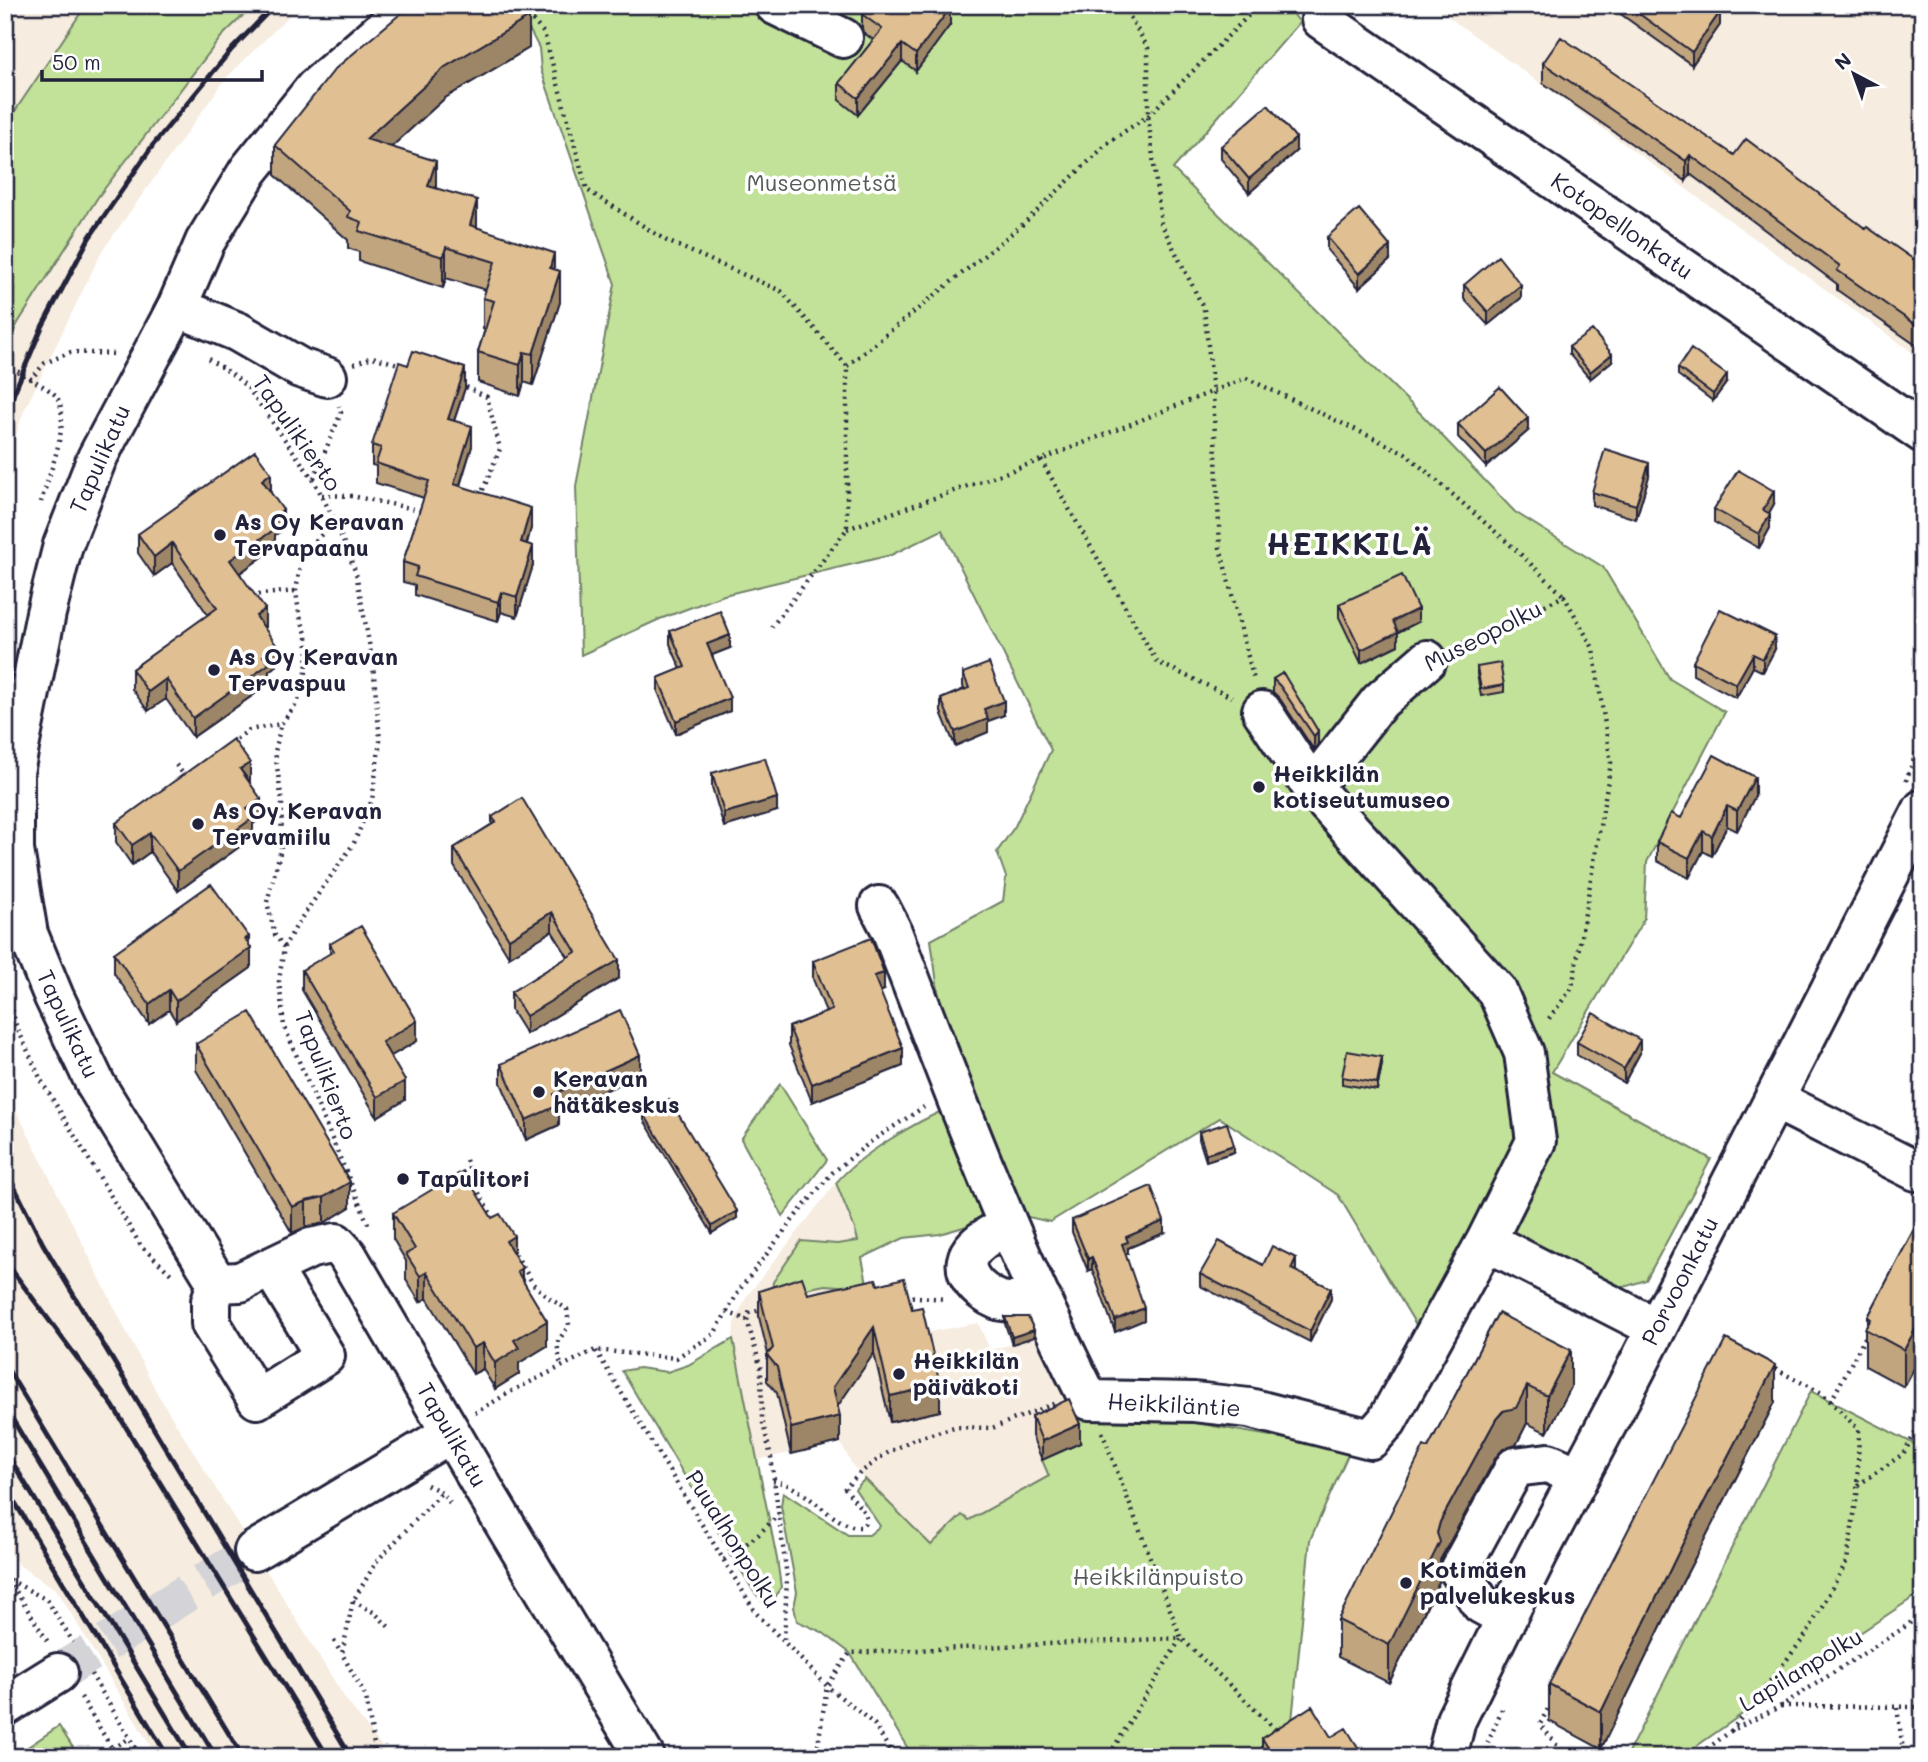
<svg xmlns="http://www.w3.org/2000/svg" width="1928" height="1762" font-family="Mali,sans-serif">
<rect width="100%" height="100%" fill="#fff"/>
<filter id="ink" filterUnits="userSpaceOnUse"><feTurbulence type="fractalNoise" baseFrequency=".0143" numOctaves="2"/><feDisplacementMap in="SourceGraphic" scale="14" xChannelSelector="R" yChannelSelector="G"/><feConvolveMatrix kernelMatrix="1 2 1 2 8 2 1 2 1" color-interpolation-filters="sRGB"/></filter>
<g filter="url(#ink)">
<path fill="#f6ecdf" d="M5,5H86L5,126Z
M254,5H300L226,78L102,251L23,413L5,468V347L18,323L98,197L222,36Z
M1432,5H1923V360Z
M5,1088L157,1393L346,1700L390,1757H157L57,1590L20,1566L5,1548Z
M836,1183L855,1229L873,1305L913,1335L978,1323L990,1350L1012,1344L1004,1318L1026,1311L1034,1336L1040,1335L1075,1416L1049,1476L969,1520L961,1515L931,1545L853,1466L840,1442L757,1460L733,1339L734,1323L747,1296Z"/>
<path fill="#c2e199" stroke="#72826a" stroke-width="2" d="M86,5H254L222,36L98,197L18,323L5,347V126Z
M532,5H1285L1300,22L1173,169L1423,416L1515,512L1603,567L1670,679L1725,712L1647,862L1644,919L1552,1072L1711,1159L1646,1280L1612,1291L1484,1224L1421,1333L1338,1195L1220,1118L1050,1222L1015,1214L948,1063L931,940L1003,901L1006,877L997,852L1015,826L1051,750L942,530L891,555L724,595L660,619L581,655L576,486L615,284L541,70L539,48L525,21Z
M780,1084L827,1160L783,1216L741,1139Z
M951,1107L997,1217L940,1234L904,1238L862,1258L868,1288L825,1285L785,1293L772,1291L773,1282L801,1241L837,1244L858,1241L855,1229L836,1183C859,1155 917,1121 951,1107Z
M733,1339L777,1559L781,1587L768,1607L754,1592L622,1371L639,1368L667,1372L688,1365Z
M1811,1391L1920,1447L1923,1442V1591L1818,1661L1681,1757H1626Z
M1100,1404L1127,1411L1350,1450L1310,1540L1291,1731L1249,1757H913L850,1653L822,1632L797,1621L794,1607L797,1592L781,1506L783,1492L848,1535H869L880,1526L855,1489L865,1479L931,1545L962,1515L969,1520L1049,1476L1042,1460L1069,1419Z
M59,1726L79,1757H13Z"/>
<g fill="none" stroke-linecap="round" stroke-linejoin="round">
<path stroke="#d3d3d8" stroke-width="38" stroke-dasharray="38 19" stroke-linecap="butt" d="M58,1673L254,1551"/>
<defs>
<path id="minor" d="M419,5L388,25L315,88L249,170L205,242L177,307L97,458L63,545L46,613L14,772V850L28,934L54,997L96,1085L217,1283L240,1282L311,1248L336,1243L347,1255L486,1493L645,1757
M775,5L843,38
M1321,19L1923,433
M177,307L238,332L300,368L327,377
M1427,660L1380,701L1312,787L1497,991L1524,1053L1536,1141L1486,1241
M1262,711L1312,787
M879,906L891,929C952,1088 1012,1248 1089,1400L1194,1402L1249,1408L1371,1439L1387,1421L1486,1241L1656,1328
M1774,1099L1916,1171
M1009,1227C988,1234 953,1253 972,1280C977,1288 988,1296 998,1300C1010,1304 1029,1301 1042,1300
M217,1283L211,1301V1324L257,1399L325,1356L271,1267
M254,1551L451,1433
M1507,1618L1481,1604L1459,1570L1515,1467L1548,1463L1578,1476
M5,1706L58,1673
M1447,1757L1456,1720L1538,1554L1625,1390L1923,809"/>
</defs>
<use href="#minor" stroke="#22223b" stroke-width="44"/>
<path stroke="#22223b" stroke-width="4.5" stroke-dasharray="2 5" stroke-linecap="butt" d="M1123,5L1148,48V116L1161,223L1204,309L1213,391L1220,548L1254,680
M523,10L544,33L587,190L667,241L781,291L847,366V529L770,629
M208,359L231,373L248,388L313,479L335,521L356,573L373,664L380,741L372,800L354,843L300,920L284,947L279,981L284,1026L369,1226
M354,364L372,357L402,365
M5,365C15,370 51,389 56,396C73,418 48,477 41,502
M847,366L1022,225L1110,141L1148,116L1259,5
M30,380L45,363L71,352L114,354
M460,384L487,397L500,449L480,497
M1041,460L1157,662L1232,697
M314,478L341,413L339,406
M322,495L352,496L424,511
M847,529L1041,460L1246,378L1405,453L1514,548L1564,596
M251,595L296,591
M5,620L12,597
M1456,647L1564,596L1593,648L1611,763L1572,988L1547,1021
M231,743L249,730L281,724
M176,765L185,776L187,775
M1906,781L1923,733
M284,947L275,935L267,902L281,849L282,803L275,752L281,724L297,703L305,681L308,654L307,636L299,614L296,591L301,559L313,543L335,521
M5,983L16,1025L41,1080L141,1246L171,1274
M1915,1134L1923,1119
M466,1160L481,1198L495,1220
M512,1248L533,1284L549,1298L567,1309L569,1325L557,1343L561,1367
M905,1296L945,1299
M727,1312L747,1320L761,1369L762,1419L771,1457L787,1577L784,1642
M747,1320L749,1313L765,1309
M596,1351L756,1613L827,1686L874,1724L894,1757
M1831,1401L1868,1332
M475,1413L510,1392L595,1350L676,1358L714,1334L740,1289L798,1213L832,1173L873,1140L924,1107
M1102,1432L1181,1638L1278,1732
M773,1481C808,1485 832,1528 861,1527L865,1523L866,1515L845,1488L860,1473L884,1455L912,1440L954,1427L992,1428L1056,1403
M427,1485L442,1492L450,1503
M1858,1485L1903,1454L1923,1420
M724,1560L758,1535L778,1515
M5,1574L48,1642
M10,1580L47,1600L73,1642
M353,1601L375,1613L391,1629
M334,1641L341,1653
M91,1674L141,1757
M81,1697L117,1757
M1551,1703L1540,1724L1566,1757
M1781,1706L1923,1707
M1897,1708L1904,1757
M1731,1731L1806,1635L1847,1561L1857,1495L1859,1430L1822,1393L1771,1367
M101,1756L130,1738
M376,1757L366,1697L342,1654L353,1601L377,1561L442,1492
M799,1757L818,1745L827,1686L850,1653L1181,1638L1108,1757
M1487,1757V1745L1502,1709
M1696,1757L1731,1731L1781,1706L1902,1629L1923,1613"/>
<use href="#minor" stroke="#fff" stroke-width="38"/>
<path stroke="#22223b" stroke-width="5" d="M5,414L42,327L89,238L153,145L232,49L275,5
M5,1168L43,1244L351,1757
M5,1261L113,1406L328,1757
M5,1365L243,1757
M5,1407L216,1757
M5,1450L191,1757
M5,1486L168,1757"/>
</g>
<path fill="#c1a57e" stroke="#22223b" stroke-width="2" d="M1608,5H1711L1720,25L1692,65Z
M862,10L950,25L916,71L902,61L858,115L839,100V83L873,40L863,32L862,28Z
M529,48L445,98L391,147L477,228L554,269L560,302L533,385L524,382L520,396L478,382V352L485,329H483V298L486,290L446,278L443,288L359,261V252L348,248V240L275,175V145Z
M1543,63L1734,155L1866,229L1923,266V350L1837,290V284L1690,174L1686,181L1543,83Z
M1221,146L1296,151L1249,193L1221,159Z
M1327,237L1390,260L1359,288L1327,250Z
M1464,285L1521,298L1488,325L1464,299Z
M1569,347L1612,361L1590,379L1569,354Z
M1678,368L1727,382L1713,401L1678,375Z
M465,388L454,421L472,446L460,486L531,528L527,544L533,565L517,617L501,612L498,621L415,595V585L403,582V562L424,498L376,483V466L372,465V445Z
M1458,424L1528,431L1486,467L1458,437Z
M1649,476L1636,519L1592,505V492Z
M271,493L283,530L275,535V548L240,573L265,629L277,665L269,671V684L193,737L166,699L148,711L132,689V669L208,615L172,563L154,576L138,553V534Z
M1774,504L1769,513L1770,528L1759,548L1714,522V509Z
M1339,604L1418,622L1398,632V645L1361,663L1339,617Z
M670,631L730,648L712,655L730,711L676,734L658,692V678L681,669L670,644Z
M1775,649L1763,672L1753,667L1736,698L1693,675V662Z
M1477,667L1504,685V692L1481,696L1477,674Z
M963,673L1004,715L988,721V732L955,746L941,712V699L964,689L963,686Z
M1283,673L1318,744L1314,750L1280,699L1273,692V679Z
M712,773L777,811L724,827L712,787Z
M249,782L261,819L253,824V837L178,891L150,852L132,865L116,842V823Z
M1755,796L1737,831L1727,826L1712,856L1703,851L1689,878L1657,861V842L1681,818Z
M492,817L619,978L526,1034L511,1010V992L568,957L552,931L509,957L454,866V848L492,824Z
M249,944L251,968L176,1021L169,1010L149,1024L114,973V953Z
M330,944L417,1041L391,1056L405,1100L377,1117L302,990V970L330,954Z
M813,961L884,990L880,992L903,1066L812,1102L789,1045V1027L826,1012L813,979Z
M1577,1042L1640,1053L1624,1083L1577,1055Z
M196,1044L350,1207L324,1223L306,1227L292,1233L196,1070Z
M501,1064L640,1075L559,1111V1125L526,1140L501,1083Z
M1382,1064L1377,1090L1342,1084V1077Z
M644,1114L737,1218L712,1233L644,1120Z
M1199,1132L1234,1152L1206,1161L1199,1139Z
M1923,1212L1904,1387L1865,1366V1329L1868,1324V1317Z
M393,1213L514,1255L547,1346L519,1363V1374L495,1389L483,1369L473,1374L427,1298L420,1302L406,1280V1261L393,1239Z
M1072,1220L1164,1233L1128,1248V1253L1125,1255L1144,1320L1115,1332L1092,1269L1088,1271L1072,1232Z
M1263,1265L1296,1270V1272L1331,1299L1310,1342L1200,1286V1274Z
M878,1285L940,1411L890,1422L874,1353L837,1406L840,1442L791,1454L777,1393L767,1381V1355L768,1354L759,1317V1291L808,1294Z
M1498,1313L1571,1387L1547,1433L1527,1423L1516,1445L1503,1449L1496,1457L1440,1560V1580L1389,1683L1338,1657V1620L1428,1448Z
M1005,1317L1034,1337L1012,1344L1005,1324Z
M1775,1402L1682,1583L1601,1749L1549,1721V1684Z
M1032,1416L1080,1443L1042,1460L1032,1436Z
M1331,1737L1364,1757H1262V1738Z"/>
<path fill="#9d8667" stroke="#22223b" stroke-width="2" d="M950,8V25L916,71V54Z
M1720,12V25L1692,65V52Z
M529,17V48L445,98L366,170V139L445,67Z
M902,44V61L858,115V98Z
M1296,138V151L1249,193V179Z
M1690,155V174L1686,181V161Z
M436,161V192L428,186Z
M477,200V231L470,256V225Z
M1390,246V260L1359,288V274Z
M446,247V278L443,288V257Z
M554,253V284L550,268Z
M560,271V302L533,385V354Z
M1521,285V298L1488,325V312Z
M524,352V382L520,396V365Z
M1612,354V361L1590,379V372Z
M465,368V388L448,438V419Z
M1727,375V382L1713,401V394Z
M1528,418V431L1486,467V454Z
M472,426V446L454,503V484Z
M1649,463V476L1636,519V505Z
M271,473V493L262,480Z
M1774,491V504L1763,523V510Z
M531,508V528L521,562V542Z
M283,510V530L275,535V548L230,580V560L268,520Z
M1770,514V528L1759,548V534Z
M172,543V563L154,576V557Z
M533,546V565L517,617V597Z
M501,592V612L498,621V602Z
M265,609V629L256,616Z
M1418,609V622L1398,632V645L1361,663V650L1393,621Z
M730,635V648L707,657V644Z
M1775,636V649L1763,672V659Z
M277,646V665L269,671V684L193,737V718L263,656Z
M1753,654V667L1736,698V684Z
M166,679V699L148,711V692Z
M730,698V711L676,734V721Z
M1004,701V715L988,721V732L955,746V732L984,709Z
M1318,731V744L1314,750V736Z
M250,763V782L240,769Z
M1755,777V796L1737,831V811Z
M777,798V811L724,827V813Z
M261,799V819L253,824V837L178,891V871L247,809Z
M1727,806V826L1712,856V836Z
M1703,831V851L1689,878V858Z
M150,833V852L132,865V845Z
M552,912V931L509,957V939Z
M249,937V950L251,948V968L176,1021V1001Z
M619,960V978L526,1034V1016Z
M884,973V990L874,994V976Z
M169,990V1010L149,1024V1004Z
M417,1021V1041L382,1061V1042Z
M1640,1040V1053L1624,1083V1069Z
M903,1048V1066L812,1102V1084Z
M640,1055V1075L559,1111V1125L526,1140V1120L554,1094Z
M1382,1057V1064L1377,1090V1083Z
M405,1081V1100L377,1117V1097Z
M1234,1145V1152L1206,1161V1154Z
M350,1182V1207L324,1223V1197Z
M306,1201V1227L292,1233V1207Z
M737,1211V1218L712,1233V1226Z
M1164,1221V1233L1128,1248V1253L1122,1256V1244L1126,1237Z
M514,1236V1262L506,1241Z
M1092,1257V1269L1088,1271V1259Z
M1296,1258V1270L1291,1281V1269Z
M522,1268V1294L517,1271Z
M427,1272V1298L420,1302V1276Z
M1331,1288V1299L1310,1342V1331Z
M1144,1308V1320L1115,1332V1320Z
M1923,1315V1352L1904,1387V1350Z
M547,1321V1346L519,1363V1374L495,1389V1363L514,1340Z
M874,1327V1353L833,1413V1387Z
M1034,1330V1337L1012,1344V1337Z
M483,1343V1369L473,1374V1348Z
M1571,1350V1387L1547,1433V1396Z
M1775,1365V1402L1682,1583L1601,1749V1712L1682,1545Z
M940,1385V1411L890,1422V1396Z
M1527,1386V1423L1516,1445L1503,1449L1496,1457L1440,1560V1580L1389,1683V1645L1437,1533L1440,1522L1496,1419Z
M840,1416V1442L791,1454V1428Z
M1080,1424V1443L1042,1460V1441Z"/>
<path fill="#e0c093" stroke="#22223b" stroke-width="2" d="M412,5H521L529,17L445,67L366,139L436,161L428,186L477,200L470,225L554,253L550,268L560,271L533,354L524,352L520,365L478,352L494,301L483,298L495,262L446,247L443,257L359,231L362,222L348,217L350,211L275,145L335,69L406,9Z
M865,5H946L950,8L916,54L902,44L858,98L839,83L882,29L863,15L862,10Z
M1627,5H1711L1720,12L1692,52Z
M1561,37L1734,155L1746,139L1866,229L1867,227L1923,266V330L1837,270L1840,266L1690,155L1686,161L1543,63Z
M1268,105L1296,138L1249,179L1221,146Z
M1359,209L1390,246L1359,274L1327,237Z
M1498,256L1521,285L1488,312L1464,285Z
M1592,330L1612,354L1590,372L1569,347Z
M1691,349L1727,375L1713,394L1678,368Z
M413,351L465,368L448,419L472,426L454,484L531,508L521,542L533,546L517,597L501,592L498,602L415,576L418,567L403,562L429,481L376,463L381,448L372,445L399,362L408,365Z
M1500,387L1528,418L1486,454L1458,424Z
M1605,449L1649,463L1636,505L1592,492Z
M255,451L271,473L262,480L283,510L268,520L275,529L230,560L265,609L256,616L277,646L263,656L269,664L193,718L166,679L148,692L132,669L217,608L172,543L154,557L138,534Z
M1738,470L1774,491L1763,510L1770,514L1759,534L1714,509Z
M1402,575L1418,609L1393,621L1398,632L1361,650L1339,604Z
M1720,609L1775,636L1763,659L1753,654L1736,684L1693,662Z
M720,611L730,635L707,644L730,698L676,721L658,678L685,667L670,631Z
M989,663L1004,701L984,709L988,719L955,732L941,699L969,688L963,673Z
M1500,663L1504,685L1481,689L1477,667Z
M1283,673L1318,731L1314,736L1280,686L1273,679Z
M233,739L250,763L240,769L261,799L247,809L253,818L178,871L150,833L132,845L116,823Z
M1714,755L1755,777L1737,811L1727,806L1712,836L1703,831L1689,858L1657,842L1671,813L1681,818Z
M765,758L777,798L724,813L712,773Z
M522,798L619,960L526,1016L511,992L576,952L552,912L509,939L454,848L496,822L492,817Z
M211,884L249,937L245,939L251,948L176,1001L169,990L149,1004L114,953Z
M361,926L417,1021L382,1042L405,1081L377,1097L302,970L334,951L330,944Z
M871,938L884,973L874,976L903,1048L812,1084L789,1027L832,1010L813,961Z
M620,1010L640,1055L554,1094L559,1105L526,1120L501,1064Z
M250,1012L350,1182L324,1197L306,1201L292,1207L196,1044Z
M1593,1013L1640,1040L1624,1069L1577,1042Z
M1347,1051L1382,1057L1377,1083L1342,1077Z
M669,1099L737,1211L712,1226L644,1114Z
M1227,1123L1234,1145L1206,1154L1199,1132Z
M463,1171L492,1218L500,1214L514,1236L506,1241L522,1268L517,1271L547,1321L514,1340L519,1348L495,1363L483,1343L473,1348L427,1272L420,1276L406,1254L415,1249L393,1213Z
M1151,1186L1164,1221L1126,1237L1128,1242L1122,1244L1144,1308L1115,1320L1092,1257L1088,1259L1072,1220Z
M1923,1212V1315L1904,1350L1865,1329L1871,1319L1868,1317Z
M1219,1241L1263,1265L1272,1246L1296,1258L1291,1269L1331,1288L1310,1331L1200,1274Z
M802,1277L808,1294L876,1279L878,1285L904,1278L912,1309L922,1307L940,1385L890,1396L874,1327L833,1387L840,1416L791,1428L777,1367L767,1355L773,1348L759,1291Z
M1498,1313L1571,1350L1547,1396L1527,1386L1516,1408L1503,1411L1496,1419L1440,1522L1437,1533L1440,1542L1389,1645L1338,1620L1424,1446L1428,1448Z
M1005,1317H1028L1034,1330L1012,1337Z
M1726,1339L1775,1365L1682,1545L1601,1712L1549,1684Z
M1069,1399L1080,1424L1042,1441L1032,1416Z
M1312,1706L1331,1737L1346,1728L1364,1757H1274L1262,1738Z"/>
</g>
<g fill="#22223b" stroke="#fff" stroke-width="2.5">
<circle cx="220" cy="535" r="7"/>
<circle cx="214" cy="670" r="7"/>
<circle cx="1259" cy="787" r="7"/>
<circle cx="198" cy="824" r="7"/>
<circle cx="539" cy="1092" r="7"/>
<circle cx="403" cy="1179" r="7"/>
<circle cx="899" cy="1374" r="7"/>
<circle cx="1406" cy="1583" r="7"/>
</g>
<g text-anchor="middle" stroke-width="7" stroke-linejoin="round" paint-order="stroke">
<g font-size="23" fill="#525b57" stroke="#fff">
<text x="822" y="191">Museonmetsä</text>
<text x="1158" y="1585">Heikkilänpuisto</text>
</g>
<g font-size="23" fill="#22223b" stroke="#fff">
<text transform="translate(1622 226) rotate(35)" y="8">Kotopellonkatu</text>
<text transform="translate(297 433) rotate(55)" y="8">Tapulikierto</text>
<text transform="translate(100 459) rotate(-66)" y="8">Tapulikatu</text>
<text transform="translate(1483 636) rotate(-27)" y="8">Museopolku</text>
<text transform="translate(68 1024) rotate(65)" y="8">Tapulikatu</text>
<text transform="translate(326 1075) rotate(69)" y="8">Tapulikierto</text>
<text transform="translate(1680 1281) rotate(-63)" y="8">Porvoonkatu</text>
<text transform="translate(1174 1405) rotate(3)" y="8">Heikkiläntie</text>
<text transform="translate(452 1435) rotate(60)" y="8">Tapulikatu</text>
<text transform="translate(733 1539) rotate(58)" y="8">Puualhonpolku</text>
<text transform="translate(1801 1670) rotate(-31)" y="8">Lapilanpolku</text>
</g>
<g font-size="23" font-weight="bold" fill="#22223b" stroke="#fff" text-anchor="start">
<text x="234" y="530">As Oy Keravan<tspan x="234" dy="26">Tervapaanu</tspan></text>
<text x="228" y="665">As Oy Keravan<tspan x="228" dy="26">Tervaspuu</tspan></text>
<text x="1273" y="782">Heikkilän<tspan x="1273" dy="26">kotiseutumuseo</tspan></text>
<text x="212" y="819">As Oy Keravan<tspan x="212" dy="26">Tervamiilu</tspan></text>
<text x="553" y="1087">Keravan<tspan x="553" dy="26">hätäkeskus</tspan></text>
<text x="417" y="1187">Tapulitori</text>
<text x="913" y="1369">Heikkilän<tspan x="913" dy="26">päiväkoti</tspan></text>
<text x="1420" y="1578">Kotimäen<tspan x="1420" dy="26">palvelukeskus</tspan></text>
</g>
<g font-size="30" font-weight="bold" letter-spacing="2" fill="#22223b" stroke="#fff">
<text x="1350" y="555">HEIKKILÄ</text>
</g>
</g>
<rect width="1928" height="1762" fill="none" stroke="#fff" stroke-width="28"/>
<rect x="14" y="14" width="1900" height="1734" fill="none" stroke="#22223b" stroke-width="2.5" filter="url(#ink)"/>
<g transform="translate(1854 74) rotate(319)" stroke="#ffffff" stroke-width="5" paint-order="stroke">
<path d="M0-5L12 26L0 18L-12 26Z" fill="#22223b"/>
<text y="-10" font-size="19" font-weight="bold" text-anchor="middle" fill="#22223b">N</text>
</g>
<path d="M42 70v10h220v-10" fill="none" stroke="#22223b" stroke-width="3.5"/>
<text x="52" y="70" font-size="21" fill="#22223b" stroke="#ffffff" stroke-width="5" paint-order="stroke">50 m</text>
</svg>
